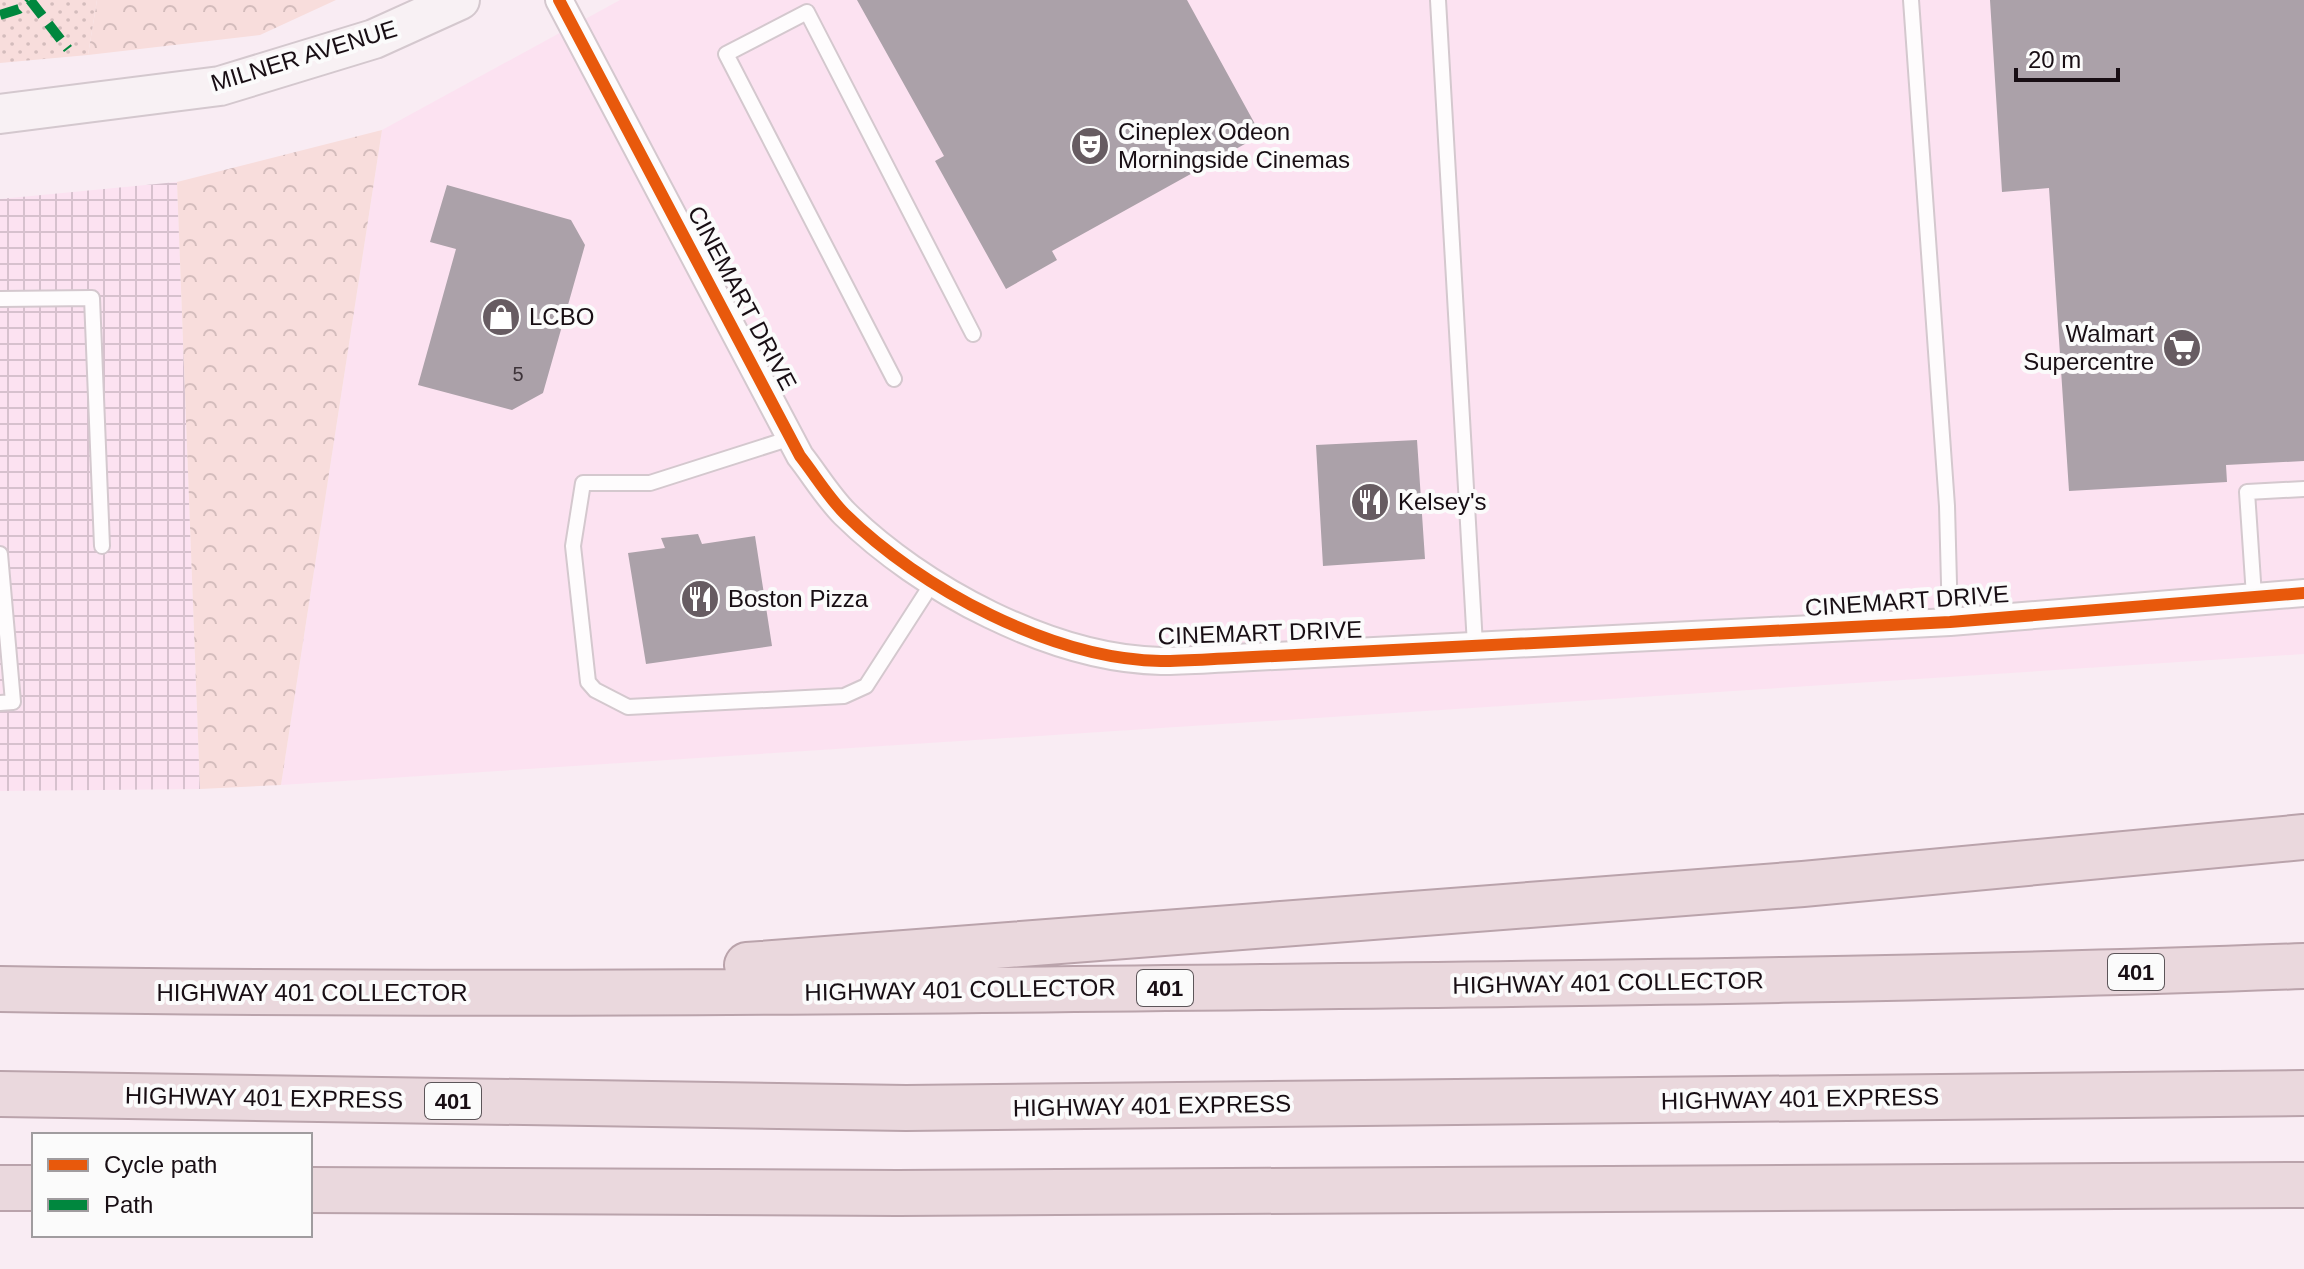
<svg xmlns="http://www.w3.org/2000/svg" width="2304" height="1269" font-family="Helvetica,sans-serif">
<defs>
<pattern id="industrial-grid" width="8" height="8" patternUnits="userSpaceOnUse" patternTransform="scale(2)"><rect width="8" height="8" fill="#fce2f1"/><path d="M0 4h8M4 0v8" fill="none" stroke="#d7c1ce"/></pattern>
<pattern id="forest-crowns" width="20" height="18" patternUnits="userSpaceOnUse" patternTransform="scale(2)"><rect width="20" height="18" fill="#f8dddc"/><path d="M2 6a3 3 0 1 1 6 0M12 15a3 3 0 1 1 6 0" fill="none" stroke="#d4bcbc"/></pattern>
<pattern id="park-dots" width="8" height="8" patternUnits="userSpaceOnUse" patternTransform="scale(2)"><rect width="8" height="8" fill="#f8dddc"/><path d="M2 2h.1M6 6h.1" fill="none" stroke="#d4bcbc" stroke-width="1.8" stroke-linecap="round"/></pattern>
</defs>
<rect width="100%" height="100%" fill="#f9ecf3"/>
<path fill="#fce2f1" d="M620,0H2304V654L281,785L382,130Z"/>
<path fill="url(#industrial-grid)" d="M177,182L200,789L0,791V199Z"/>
<path fill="url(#forest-crowns)" d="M97,0H336L260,35L88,55Z
M382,130L281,785L200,789L177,182Z"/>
<path fill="url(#park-dots)" d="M0,0H97L88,55L0,63Z"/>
<path fill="#aba1a9" d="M857,0H1187L1261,135L1052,251L1057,260L1006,289L935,161L944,156Z
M1990,0H2304V461L2226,465L2227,482L2069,491L2049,188L2002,192Z
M447,185L571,220L585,245L543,393L512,410L418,385L456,249L430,242Z
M1417,440L1425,559L1323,566L1316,445Z
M698,534L702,544L755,536L772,646L646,664L628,553L665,548L661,538Z"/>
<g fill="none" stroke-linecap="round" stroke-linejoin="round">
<defs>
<path id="lane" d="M1438,0L1475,645
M1911,0L1947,506L1950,622
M0,299L92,298L102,546
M894,379L726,54L807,12L973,334
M791,438L650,483H583L573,546L588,682L595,690L628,707L844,696L866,686L933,582
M0,554L13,702L0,703
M2254,596L2247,492L2304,489"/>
<path id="street" d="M559,0L800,456C815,475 828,497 845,514C921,589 1052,659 1161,661C1185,661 1210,659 1234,658L1950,622L2304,593"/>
<path id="secondary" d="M0,114L220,86L374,39L460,0"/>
<path id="highway" d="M747,965L1803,884L2304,837
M0,989C421,996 841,992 1262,987C1610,983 1957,979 2304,966
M0,1094L906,1108L2304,1093
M0,1188H34
M310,1190L898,1193L2304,1185"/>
</defs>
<use href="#lane" stroke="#d4c8ce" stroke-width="18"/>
<use href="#street" stroke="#d4c8ce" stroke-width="30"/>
<use href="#secondary" stroke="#d4c8ce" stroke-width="42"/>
<use href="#highway" stroke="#baa3ab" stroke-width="48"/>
<use href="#lane" stroke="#fefcfd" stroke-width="14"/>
<use href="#street" stroke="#fefcfd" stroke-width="26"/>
<use href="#secondary" stroke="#f8f1f4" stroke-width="38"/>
<use href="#highway" stroke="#ead8dd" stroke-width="44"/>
<path stroke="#00873e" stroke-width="10" stroke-dasharray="20 10" stroke-linecap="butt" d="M30,0L68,49
M0,15L19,9L28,0"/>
<defs>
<path id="cycleway" d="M559,0L800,456C815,475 828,497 845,514C921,589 1052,659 1161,661C1185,661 1210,659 1234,658L1950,622L2304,593"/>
</defs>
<use href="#cycleway" stroke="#fbfbfb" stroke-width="17"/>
<use href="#cycleway" stroke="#e8590c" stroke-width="12"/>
</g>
<defs>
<symbol id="theatre-disc" viewBox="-11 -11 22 22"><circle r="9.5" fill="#675c62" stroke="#fbfbfb"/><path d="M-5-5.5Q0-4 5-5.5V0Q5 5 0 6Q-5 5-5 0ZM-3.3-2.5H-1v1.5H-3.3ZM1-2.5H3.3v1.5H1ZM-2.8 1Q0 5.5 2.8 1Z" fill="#fff"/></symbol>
<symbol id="shop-disc" viewBox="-11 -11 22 22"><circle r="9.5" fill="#675c62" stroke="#fbfbfb"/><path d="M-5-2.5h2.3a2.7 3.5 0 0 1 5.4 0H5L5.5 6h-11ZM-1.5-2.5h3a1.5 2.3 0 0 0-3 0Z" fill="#fff"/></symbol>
<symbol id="supermarket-disc" viewBox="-11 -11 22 22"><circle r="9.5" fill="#675c62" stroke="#fbfbfb"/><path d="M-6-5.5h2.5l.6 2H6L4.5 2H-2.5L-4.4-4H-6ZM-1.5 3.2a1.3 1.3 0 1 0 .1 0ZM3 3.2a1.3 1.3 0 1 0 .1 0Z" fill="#fff"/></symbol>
<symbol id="restaurant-disc" viewBox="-11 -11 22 22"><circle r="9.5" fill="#675c62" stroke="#fbfbfb"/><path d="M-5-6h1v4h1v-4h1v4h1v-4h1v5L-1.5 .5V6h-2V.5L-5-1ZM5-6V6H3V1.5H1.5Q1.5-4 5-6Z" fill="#fff"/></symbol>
</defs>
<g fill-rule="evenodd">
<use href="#theatre-disc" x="1068" y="124" width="44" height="44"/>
<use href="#shop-disc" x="479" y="295" width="44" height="44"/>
<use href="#supermarket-disc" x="2160" y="326" width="44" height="44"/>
<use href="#restaurant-disc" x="1348" y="480" width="44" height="44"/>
<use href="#restaurant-disc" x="678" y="577" width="44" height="44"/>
</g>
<g text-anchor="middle" stroke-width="8" stroke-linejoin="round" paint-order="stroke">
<g font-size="20" fill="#3d3339">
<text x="518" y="381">5</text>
</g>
<g fill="#fbfbfb" stroke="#5c5559" stroke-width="2">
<rect x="2108" y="954" width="56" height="36" rx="6"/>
<rect x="1137" y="970" width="56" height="36" rx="6"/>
<rect x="425" y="1083" width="56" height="36" rx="6"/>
</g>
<g font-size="22" font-weight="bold" fill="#180e14">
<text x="2136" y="980">401</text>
<text x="1165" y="996">401</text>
<text x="453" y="1109">401</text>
</g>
<g font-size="24" fill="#180e14" stroke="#fbfbfb">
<text transform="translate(304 56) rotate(-17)" y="8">MILNER AVENUE</text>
<text transform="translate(742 298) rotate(62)" y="8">CINEMART DRIVE</text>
<text transform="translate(1907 601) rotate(-4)" y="8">CINEMART DRIVE</text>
<text transform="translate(1260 633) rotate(-2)" y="8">CINEMART DRIVE</text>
<text transform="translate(1608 983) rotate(-1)" y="8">HIGHWAY 401 COLLECTOR</text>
<text transform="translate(960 990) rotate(-1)" y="8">HIGHWAY 401 COLLECTOR</text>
<text x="312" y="1001">HIGHWAY 401 COLLECTOR</text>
<text transform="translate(264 1098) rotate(1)" y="8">HIGHWAY 401 EXPRESS</text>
<text transform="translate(1800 1099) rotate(-1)" y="8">HIGHWAY 401 EXPRESS</text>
<text transform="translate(1152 1106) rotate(-1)" y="8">HIGHWAY 401 EXPRESS</text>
</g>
<g font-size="24" fill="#180e14" stroke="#fbfbfb" text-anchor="start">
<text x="1118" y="140">Cineplex Odeon<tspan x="1118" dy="28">Morningside Cinemas</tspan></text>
<text x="529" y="325">LCBO</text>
<text x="2154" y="342" text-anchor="end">Walmart<tspan x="2154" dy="28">Supercentre</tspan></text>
<text x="1398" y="510">Kelsey's</text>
<text x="728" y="607">Boston Pizza</text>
</g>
</g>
<rect x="32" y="1133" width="280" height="104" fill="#fbfbfb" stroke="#a09c9f" stroke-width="2"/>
<rect x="48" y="1159" width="40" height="12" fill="#e8590c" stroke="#a09c9f" stroke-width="2"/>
<text x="104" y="1173" font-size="24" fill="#180e14">Cycle path</text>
<rect x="48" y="1199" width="40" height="12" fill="#00873e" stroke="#a09c9f" stroke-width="2"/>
<text x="104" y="1213" font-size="24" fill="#180e14">Path</text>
<path d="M2016 68v12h102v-12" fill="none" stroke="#180e14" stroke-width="4"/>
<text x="2028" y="68" font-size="24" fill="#180e14" stroke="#fbfbfb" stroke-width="6" paint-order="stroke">20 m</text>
</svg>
